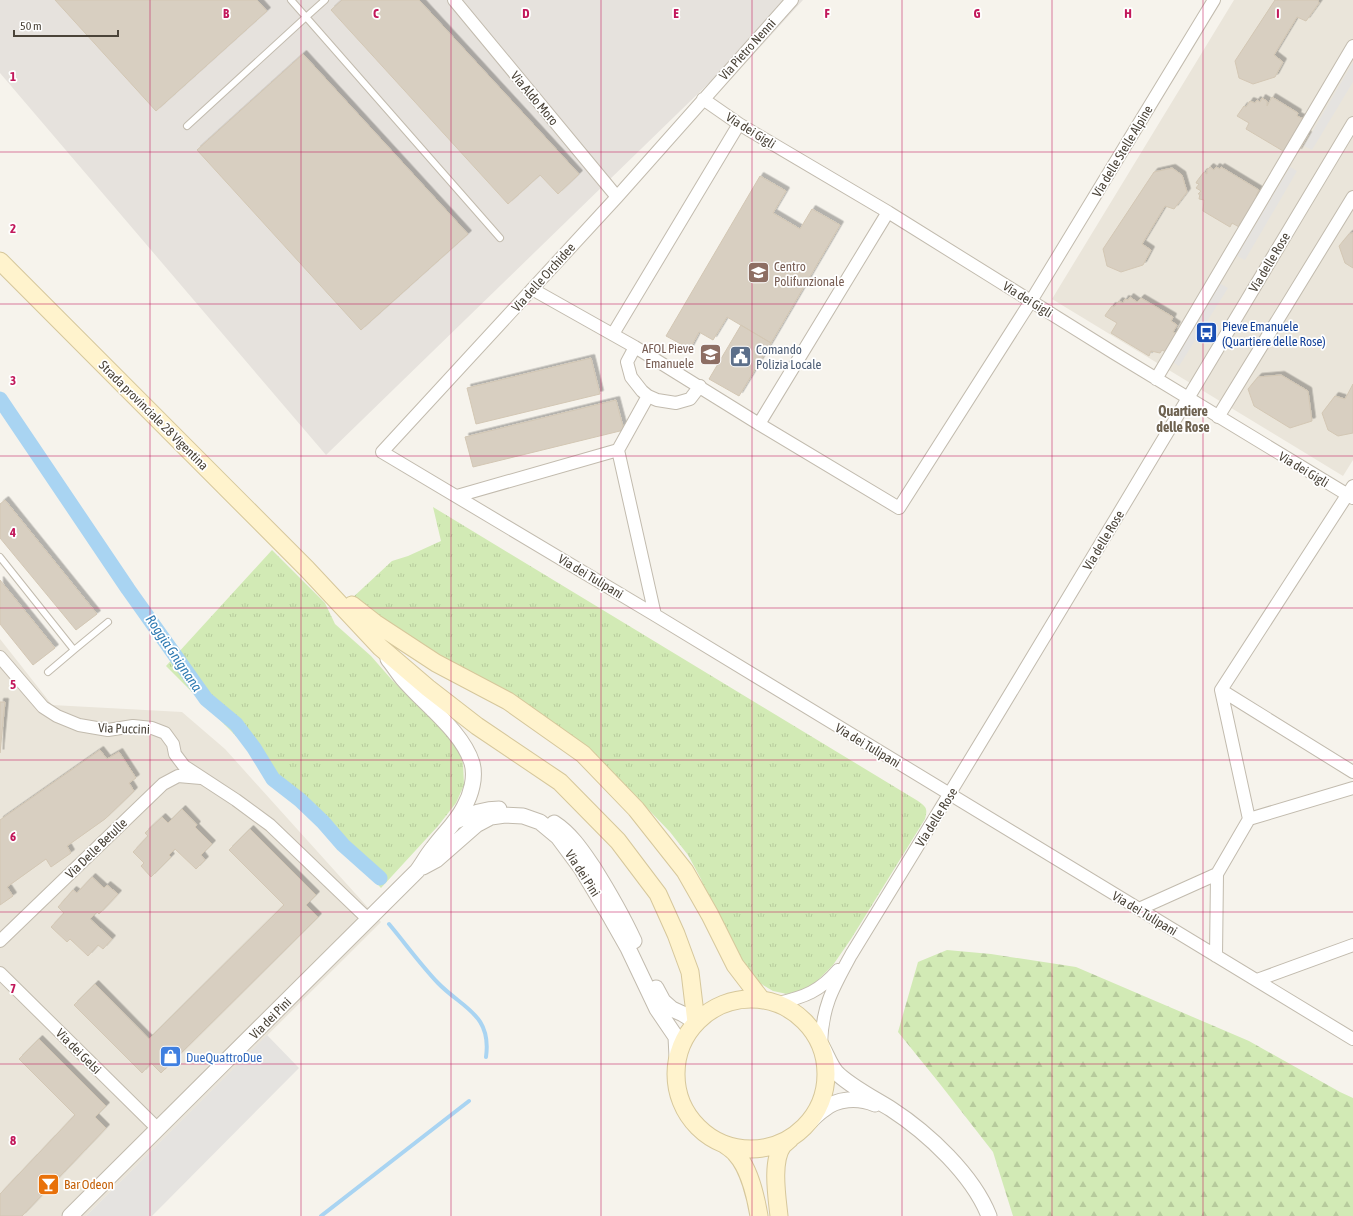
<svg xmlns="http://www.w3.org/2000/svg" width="1353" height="1216" font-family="'Asap Condensed',sans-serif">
<defs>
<pattern id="grass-tufts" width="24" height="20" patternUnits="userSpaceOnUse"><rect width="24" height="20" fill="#d2eab5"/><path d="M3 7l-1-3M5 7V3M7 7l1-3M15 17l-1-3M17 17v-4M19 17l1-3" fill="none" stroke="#b6ca9c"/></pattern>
<pattern id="forest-firs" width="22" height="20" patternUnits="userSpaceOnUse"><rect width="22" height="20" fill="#d2eab5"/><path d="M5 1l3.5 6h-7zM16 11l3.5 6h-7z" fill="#b6ca9c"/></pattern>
<filter id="shadow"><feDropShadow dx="3.5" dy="-3.5" stdDeviation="0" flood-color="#0004"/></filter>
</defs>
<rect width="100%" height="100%" fill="#f6f3ec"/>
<path fill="#eae5da" d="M1234,0H1353V460L1343,476L1052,299Z
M0,639L52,705L182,712L225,749L381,922L86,1216H0Z"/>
<path fill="#e6e2dd" d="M0,0H803L721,90L711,81L326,455L0,73Z"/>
<path fill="url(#grass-tufts)" d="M433,507L918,801C926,807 928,808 925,819L851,939L833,965L815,983L802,990L787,994L773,991L758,982L746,968L709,903L701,879L688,855L670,832L623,783L350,600L392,561L408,556L441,541Z
M272,550L325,603L335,624L371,656L392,680L440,726L457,748L463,763L464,785L456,803L438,826L381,888L321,824L267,778L253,753L166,666Z"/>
<path fill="url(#forest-firs)" d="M947,950L991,954L1076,967L1249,1041L1340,1092L1353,1098V1216H1013L993,1152L940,1084L898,1032L918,962Z"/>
<path fill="#e5e3e0" d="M1353,62V82L1312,150L1304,146Z
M1290,167L1297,171L1245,260L1237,256Z
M1219,283L1228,288L1179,366L1171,361Z
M267,1035L299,1068L152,1216H86Z"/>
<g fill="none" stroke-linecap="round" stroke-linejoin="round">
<path stroke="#a9d4f2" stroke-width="4" d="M389,924C405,943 420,964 438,983C462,1008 492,1014 486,1057
M321,1216L469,1101"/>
<path stroke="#a9d4f2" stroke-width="15" d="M0,399L128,589L206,699L236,724L254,748L273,779L300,800L323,822L343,845L380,878"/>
</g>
<path fill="#d8cfc1" stroke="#d3c7b4" filter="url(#shadow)" d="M55,0H257L267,11L156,111Z
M342,0H419L579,174L558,194L540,175L508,204L331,10Z
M1275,0H1318L1319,3L1306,21L1297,17L1274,55L1283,62L1275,77L1253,84L1239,78L1235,61Z
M303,54L468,234L361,330L197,150Z
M1272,97L1298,113L1297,116L1304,119L1306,133L1308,135L1298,152L1287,146L1283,151L1246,129L1249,123L1237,116L1244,106L1246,107L1250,101L1255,103L1257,100L1260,102L1262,98L1267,101V106Z
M1210,167L1214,170L1216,167L1220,169L1221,167L1259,190L1256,196L1264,200L1246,227L1240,223L1239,227L1232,223L1230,227L1203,211L1204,200L1199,199L1200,194H1198L1201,191L1196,188L1199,184L1196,183L1197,181L1204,172L1207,174V170Z
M1172,168L1182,175L1187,192L1174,209L1165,206L1142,244L1151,250L1143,265L1121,272L1107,266L1103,249L1154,172Z
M760,176L786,191L773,213L800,229L812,209L840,225L771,343L727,317L713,340L699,332L690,349L666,336Z
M1353,233V268L1345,263L1339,246L1349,234Z
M1130,297L1137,302L1141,298L1173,317L1171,321L1177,325L1173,332L1177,334L1166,352L1162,350L1160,353L1151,351L1149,356L1111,333L1117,323L1105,316L1106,314L1112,306L1114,307L1119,301L1123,303L1125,299L1128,300Z
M741,325L771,343L739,396L709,379Z
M591,358L600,394L476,424L467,388Z
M1281,375L1308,391L1312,421L1290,428L1254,406L1248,389L1258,377Z
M1353,384V433L1338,436L1328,430L1322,413L1335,396L1345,399Z
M616,400L624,430L473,467L465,437Z
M5,500L97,614L76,630L0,538V504Z
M0,580L55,648L33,665L0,624Z
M0,702H5L0,753Z
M100,750L107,759L119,752L136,778L129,783L134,791L105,819L67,846L71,853L51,867L46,859L7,887L13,896L0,905V820Z
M182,809L197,825L195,827L212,844L201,855L205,860L196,869L175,849L169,855L171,857L151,877L141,866L144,863L133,852L148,836L145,833L162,817L168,823Z
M250,829L316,895L306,905L318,917L161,1073L151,1063L142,1073L74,1005L95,984L149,1039L284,905L229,850Z
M92,877L104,888L107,885L118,894L99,914L97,912L90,919L112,939L103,949L98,945L88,956L70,939L67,942L51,927L64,913L58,907L73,890L77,893Z
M39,1039L106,1106L95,1117L106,1128L22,1216H0V1194L75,1115L19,1059Z"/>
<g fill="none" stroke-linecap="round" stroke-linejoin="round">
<defs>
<path id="service" d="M291,0L306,17L325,0
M187,126L306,17L500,238
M0,557L74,650L48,672
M74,650L108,622"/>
<path id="minor" d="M454,0L617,197
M792,0L617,197L382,452L655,615L1353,1039
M703,99L739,124L888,212L1114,353L1353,498
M532,289L635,347L759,424L899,508L1031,301L1214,0
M613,334L739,124
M635,347L627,362L631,377L642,391L648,396L657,400L676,403L690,399L700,386
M1156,379L1353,46
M648,396L618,450L655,615
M1218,417L1353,197
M759,424L888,212
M457,496L618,450
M0,657L43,707L57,716L79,725L108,730L133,726L152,728L165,733L173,744L175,754L184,766L236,800L270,825L368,919
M1221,690L1353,772
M1249,819L1353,788
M1139,909L1217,874
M0,941L163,784L178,776L201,778
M1216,956L1217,874L1249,819L1221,690L1353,486
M0,973L158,1129
M1257,980L1353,945
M778,1003C805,997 820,991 838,970
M821,1045C822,1006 833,988 851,955C1021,679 1186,401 1353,123"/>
<path id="tertiary" d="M456,821C470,814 484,809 499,809
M554,823C571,834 582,851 593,867C608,891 622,915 634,941
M423,867L436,860L476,825L491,817L505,815L523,816L540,822L558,837L581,868L611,918L628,948L657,1009L676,1037L677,1057
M656,988L663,1001L672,1009L683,1014L696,1022
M821,1045C826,1053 830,1065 836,1072C848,1085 875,1099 891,1109C928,1133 973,1175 989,1216
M806,1125C812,1120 817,1114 823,1110C837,1098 858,1097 875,1104
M70,1216L417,871C423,863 427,855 433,848C443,834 456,823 464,807C471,795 476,777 472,763C462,731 424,704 403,679C398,673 393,665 388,659"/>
<path id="secondary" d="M0,261L307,569L380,647L428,688L477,726L560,782L618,841L658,894L676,934L690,972L696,1022
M352,605L375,623L436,663L508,701L583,754L636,809L685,871L710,915L735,965L761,999
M676 1074a75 75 0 1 1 150 0a75 75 0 1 1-150 0Z
M724,1144C728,1147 733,1150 736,1154C749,1168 756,1198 759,1216
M779,1216C777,1197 771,1161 783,1145C785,1143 788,1141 790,1139"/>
</defs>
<use href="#service" stroke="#c2bbae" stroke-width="8"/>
<use href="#minor" stroke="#c2bbae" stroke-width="14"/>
<use href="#tertiary" stroke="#c2bbae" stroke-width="17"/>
<use href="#secondary" stroke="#d6c79b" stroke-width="19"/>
<use href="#service" stroke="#fff" stroke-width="6"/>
<use href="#minor" stroke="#fff" stroke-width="12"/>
<use href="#tertiary" stroke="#fff" stroke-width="15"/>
<use href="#secondary" stroke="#fff3cd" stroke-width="17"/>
</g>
<path fill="none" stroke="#c2185b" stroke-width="1" stroke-opacity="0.55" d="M150,0V1216M301,0V1216M451,0V1216M601,0V1216M752,0V1216M902,0V1216M1052,0V1216M1203,0V1216M0,152H1353M0,304H1353M0,456H1353M0,608H1353M0,760H1353M0,912H1353M0,1064H1353"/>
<defs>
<symbol id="school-square" viewBox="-11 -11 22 22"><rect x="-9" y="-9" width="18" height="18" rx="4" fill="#8d6e63" stroke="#fff"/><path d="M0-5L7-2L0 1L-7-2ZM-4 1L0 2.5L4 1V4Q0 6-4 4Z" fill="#fff"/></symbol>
<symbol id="bus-square" viewBox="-11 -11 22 22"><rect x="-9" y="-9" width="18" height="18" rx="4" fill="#1a4fb4" stroke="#fff"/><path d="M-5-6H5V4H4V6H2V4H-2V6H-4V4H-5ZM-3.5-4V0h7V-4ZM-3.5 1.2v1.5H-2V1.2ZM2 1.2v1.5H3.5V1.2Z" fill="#fff"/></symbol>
<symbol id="civic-square" viewBox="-11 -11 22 22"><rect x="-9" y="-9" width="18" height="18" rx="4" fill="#5c6f8a" stroke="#fff"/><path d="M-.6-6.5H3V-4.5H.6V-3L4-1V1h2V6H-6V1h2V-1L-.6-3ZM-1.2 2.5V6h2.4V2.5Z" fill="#fff"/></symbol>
<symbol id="shop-square" viewBox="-11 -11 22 22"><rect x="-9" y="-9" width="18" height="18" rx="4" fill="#3f7fe0" stroke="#fff"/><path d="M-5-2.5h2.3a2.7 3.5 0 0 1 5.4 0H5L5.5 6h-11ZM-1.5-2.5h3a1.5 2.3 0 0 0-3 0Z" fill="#fff"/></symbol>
<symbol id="bar-square" viewBox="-11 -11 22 22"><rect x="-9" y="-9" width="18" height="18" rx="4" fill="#e8710a" stroke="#fff"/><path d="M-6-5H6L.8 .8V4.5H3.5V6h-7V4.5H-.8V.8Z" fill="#fff"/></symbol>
</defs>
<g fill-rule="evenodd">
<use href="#school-square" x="746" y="260" width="25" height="25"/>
<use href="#bus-square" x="1194" y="320" width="25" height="25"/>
<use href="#school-square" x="698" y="342" width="25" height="25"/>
<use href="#civic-square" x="728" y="344" width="25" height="25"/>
<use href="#shop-square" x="158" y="1044" width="25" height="25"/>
<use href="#bar-square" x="36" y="1172" width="25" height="25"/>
</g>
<g text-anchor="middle" stroke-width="3.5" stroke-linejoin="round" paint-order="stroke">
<g font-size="13" fill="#4b4439" stroke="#fff">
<text transform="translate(747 49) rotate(-48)" y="5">Via Pietro Nenni</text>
<text transform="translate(535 98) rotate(50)" y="5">Via Aldo Moro</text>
<text transform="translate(751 130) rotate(32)" y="5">Via dei Gigli</text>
<text transform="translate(1122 151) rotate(-59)" y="5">Via delle Stelle Alpine</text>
<text transform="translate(1269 262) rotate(-59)" y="5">Via delle Rose</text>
<text transform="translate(543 277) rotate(-48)" y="5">Via delle Orchidee</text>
<text transform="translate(1028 299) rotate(32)" y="5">Via dei Gigli</text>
<text transform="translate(154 415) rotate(45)" y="5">Strada provinciale 28 Vigentina</text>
<text transform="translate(1304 469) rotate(31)" y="5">Via dei Gigli</text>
<text transform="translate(1103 540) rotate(-59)" y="5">Via delle Rose</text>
<text transform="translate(591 576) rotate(31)" y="5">Via dei Tulipani</text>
<text transform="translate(124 728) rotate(2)" y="5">Via Puccini</text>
<text transform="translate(868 745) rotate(31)" y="5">Via dei Tulipani</text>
<text transform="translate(936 817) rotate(-58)" y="5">Via delle Rose</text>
<text transform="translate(96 848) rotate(-44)" y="5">Via Delle Betulle</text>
<text transform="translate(583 873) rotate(57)" y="5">Via dei Pini</text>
<text transform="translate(1145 913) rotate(31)" y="5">Via dei Tulipani</text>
<text transform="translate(270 1018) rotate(-45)" y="5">Via dei Pini</text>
<text transform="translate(79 1051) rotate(45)" y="5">Via dei Gelsi</text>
</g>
<g font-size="13" fill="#785e54" stroke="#fff" text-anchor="start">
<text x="774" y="271">Centro<tspan x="774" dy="15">Polifunzionale</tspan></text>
<text x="694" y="353" text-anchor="end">AFOL Pieve<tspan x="694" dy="15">Emanuele</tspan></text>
</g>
<g font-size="13" fill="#164399" stroke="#fff" text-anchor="start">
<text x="1222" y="331">Pieve Emanuele<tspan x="1222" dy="15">(Quartiere delle Rose)</tspan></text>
</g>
<g font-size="13" fill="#4e5e75" stroke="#fff" text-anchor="start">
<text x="756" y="354">Comando<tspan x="756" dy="15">Polizia Locale</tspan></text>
</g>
<g font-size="13" fill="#366cbe" stroke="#fff" text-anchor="start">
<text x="186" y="1062">DueQuattroDue</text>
</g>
<g font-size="13" fill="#c56008" stroke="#fff" text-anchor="start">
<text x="64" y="1189">Bar Odeon</text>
</g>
<g font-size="14" font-weight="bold" fill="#6e6250" stroke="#fff">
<text x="1183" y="416">Quartiere<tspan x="1183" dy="16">delle Rose</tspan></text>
</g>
<g font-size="14" font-style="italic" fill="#2e7ab2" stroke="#fff">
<text transform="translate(174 653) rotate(56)" y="5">Roggia Gnignana</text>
</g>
</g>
<g font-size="13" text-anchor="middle" font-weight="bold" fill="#c2185b" stroke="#fff" stroke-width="3.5" stroke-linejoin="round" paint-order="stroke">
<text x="226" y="18">B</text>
<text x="376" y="18">C</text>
<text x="526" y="18">D</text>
<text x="676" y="18">E</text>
<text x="827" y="18">F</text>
<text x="977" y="18">G</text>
<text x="1128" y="18">H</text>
<text x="1278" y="18">I</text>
<text x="13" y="81">1</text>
<text x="13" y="233">2</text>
<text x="13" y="385">3</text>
<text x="13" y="537">4</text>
<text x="13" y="689">5</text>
<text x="13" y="841">6</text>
<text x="13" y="993">7</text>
<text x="13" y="1145">8</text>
</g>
<path d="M14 30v6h104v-6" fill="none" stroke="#4b4439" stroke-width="2"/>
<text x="20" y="30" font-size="12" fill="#4b4439" stroke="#ffffff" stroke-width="3" paint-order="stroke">50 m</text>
</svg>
